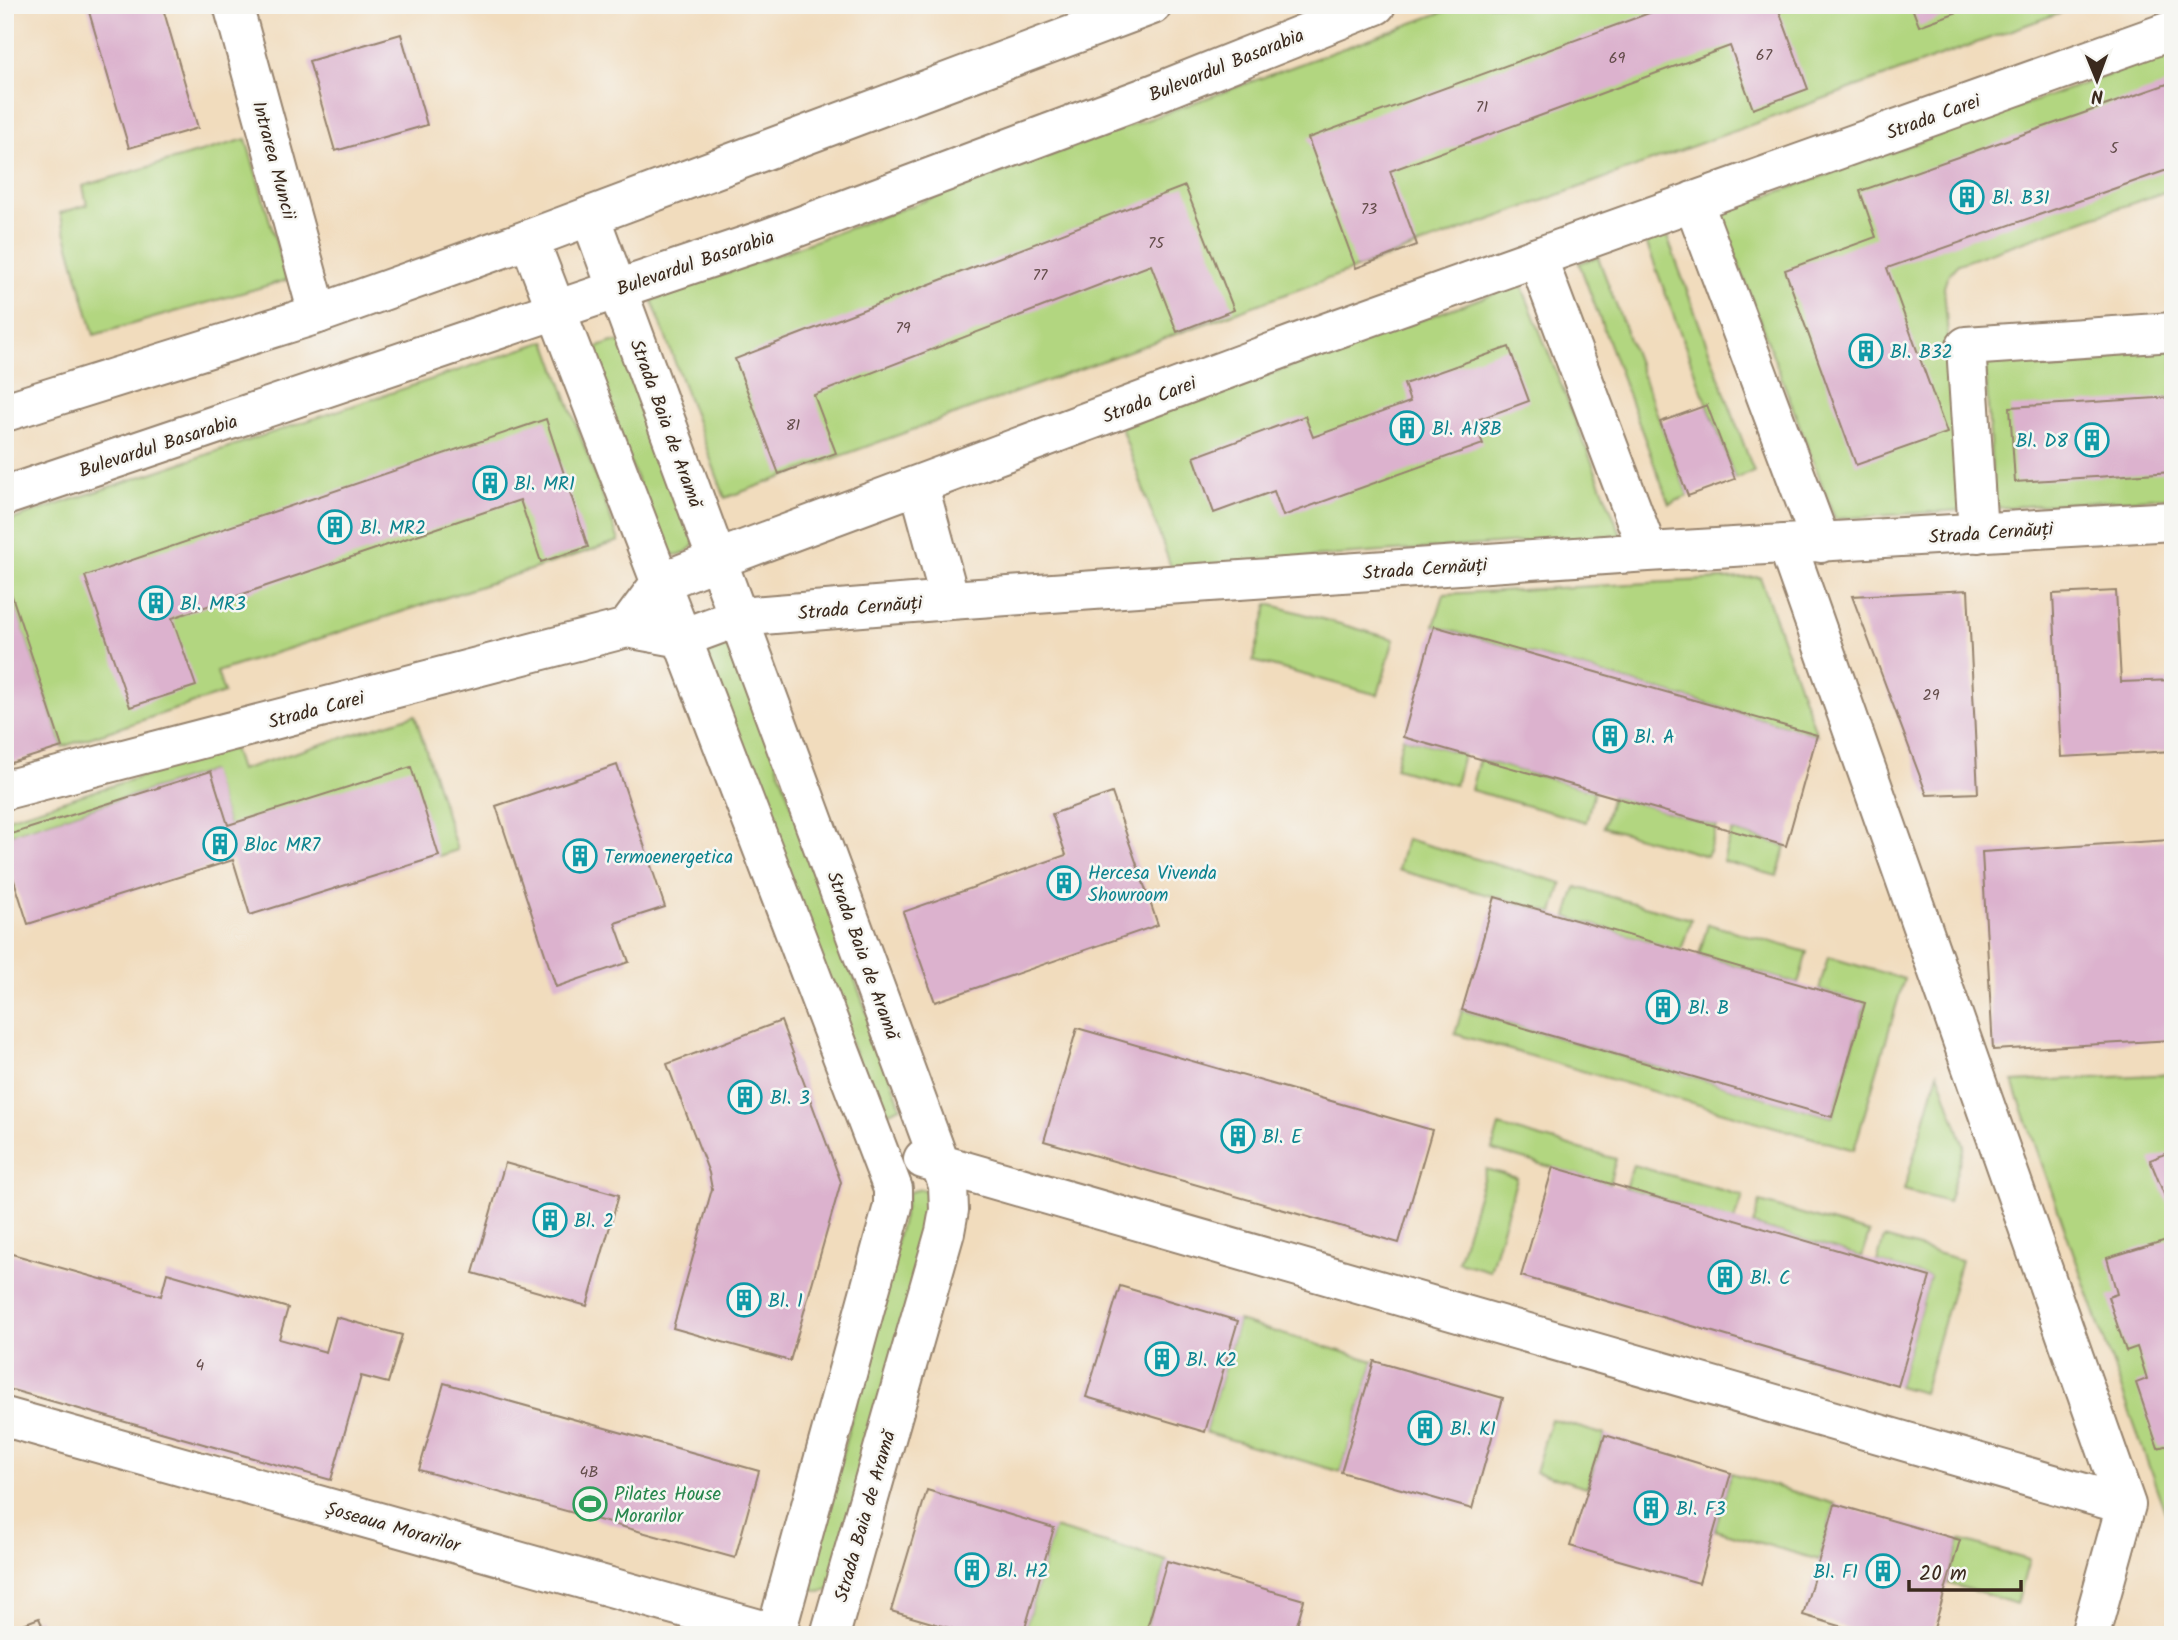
<svg xmlns="http://www.w3.org/2000/svg" width="2178" height="1640" font-family="Kalam,sans-serif">
<rect width="100%" height="100%" fill="#f6f6f2"/>
<filter id="ink" filterUnits="userSpaceOnUse"><feTurbulence type="fractalNoise" baseFrequency=".0143" numOctaves="2"/><feDisplacementMap in="SourceGraphic" scale="14" xChannelSelector="R" yChannelSelector="G"/><feConvolveMatrix kernelMatrix="1 2 1 2 8 2 1 2 1" color-interpolation-filters="sRGB"/></filter>
<filter id="wash" filterUnits="userSpaceOnUse"><feTurbulence type="fractalNoise" baseFrequency=".00686" numOctaves="4" result="noise"/><feDisplacementMap in="SourceGraphic" scale="28" xChannelSelector="R" yChannelSelector="G"/><feGaussianBlur stdDeviation="1.57" result="paint"/><feColorMatrix in="noise" values="0 0 0 0 0 0 0 0 0 0 0 0 0 0 0 0 0 1.4 0 .05"/><feComposite in="paint" operator="in"/></filter>
<g filter="url(#wash)">
<rect width="100%" height="100%" fill="#f1dcbd"/>
<path fill="#b2d680" stroke="#76804f" stroke-width="2" d="M1462,5H2081L725,498L652,300Z
M2173,52V189L1958,264L1948,275L1944,287L1962,510L1835,519L1719,213Z
M246,139L287,280L94,335L60,213L87,205L83,186Z
M1665,231L1754,472L1735,479L1645,239Z
M1598,257L1688,496L1669,504L1579,263Z
M1521,284L1621,535L1171,567L1121,427Z
M546,341L619,541L217,672L224,693L62,747L5,577V522Z
M612,342L622,343L696,542C686,555 679,557 664,553L591,356L596,348Z
M2173,347V497L1994,508L1985,358Z
M1760,577L1817,735L1434,626L1444,594Z
M1268,604L1394,639L1378,695L1253,661Z
M724,643L734,645L901,1107L889,1112L876,1108L703,657L710,648Z
M415,715L457,850L439,856L228,825L210,771L5,836V819L233,748L240,770Z
M1403,737L1463,754L1455,785L1395,768Z
M1479,759L1594,791L1586,822L1471,790Z
M1612,796L1717,826L1707,856L1603,827Z
M1732,831L1786,846L1777,876L1723,861Z
M1406,839L1562,883L1553,913L1398,870Z
M1576,887L1691,919L1681,951L1567,917Z
M1708,924L1807,952L1798,984L1699,955Z
M1828,957L1904,979L1854,1150L1455,1034L1462,1010L1832,1117L1865,1004L1819,990Z
M1938,1072L1964,1146L1948,1202L1904,1190Z
M2173,1074V1514L2165,1512L2013,1082Z
M1499,1126L1616,1159L1609,1184L1492,1150Z
M1633,1165L1743,1196L1735,1221L1625,1188Z
M1486,1169L1517,1178L1490,1271L1458,1262Z
M921,1189L935,1193L941,1201L832,1588L821,1592L808,1588L909,1192Z
M1760,1202L1869,1233L1862,1257L1753,1225Z
M1884,1238L1961,1260L1923,1393L1898,1386L1930,1277L1877,1262Z
M1238,1321L1374,1361L1341,1472L1205,1432Z
M1551,1419L1605,1435L1587,1487L1535,1472Z
M1731,1473L1835,1504L1819,1560L1715,1530Z
M1054,1528L1167,1561L1145,1635H1023Z
M1960,1540L2029,1560L2017,1604L1947,1583Z"/>
<g id="blocks">
<path fill="#dcb2ce" d="M87,5H162L198,128L129,148Z
M1671,5H1777L1808,89L1753,109L1730,46L1390,171L1417,245L1356,268L1308,138Z
M1911,5H1974V6L1919,26Z
M401,34L427,125L335,151L309,61Z
M2173,82V168L1887,268L1947,433L1856,465L1785,270L1876,237L1860,191Z
M1185,186L1234,310L1177,332L1151,265L814,395L836,453L779,474L735,359Z
M1509,347L1529,401L1474,421L1483,444L1283,516L1274,491L1214,513L1194,457L1305,416L1313,437L1410,402L1404,384Z
M2173,397V472L2015,482L2010,407Z
M1707,405L1735,479L1688,496L1660,422Z
M546,419L588,547L541,562L520,500L172,618L196,686L130,707L85,576Z
M6,578L62,747L5,765V579Z
M1968,590L1978,793L1927,795L1852,596Z
M2116,591L2121,682L2173,680V751L2061,757L2053,594Z
M1434,626L1817,735L1786,846L1403,737Z
M617,765L665,907L615,923L629,962L556,987L496,806Z
M411,767L439,856L250,915L233,860L28,924L5,852V836L211,771L228,825Z
M1112,793L1158,925L935,1002L903,912L1066,855L1052,814Z
M2170,840L2173,880V1040L1993,1050L1982,852Z
M1495,897L1865,1003L1832,1117L1462,1010Z
M781,1021L841,1182L790,1361L673,1328L712,1189L709,1173L667,1064Z
M1077,1028L1432,1130L1399,1243L1044,1141Z
M2173,1151V1216L2150,1160Z
M505,1163L619,1195L587,1306L473,1273Z
M1553,1167L1930,1277L1898,1386L1521,1276Z
M2173,1238V1458H2172L2168,1445L2158,1448L2136,1383L2147,1379L2137,1347L2126,1351L2108,1297L2117,1294L2107,1258Z
M5,1252L161,1296L167,1273L288,1308L279,1339L326,1352L336,1317L402,1335L388,1383L361,1376L331,1480L5,1388Z
M1120,1286L1238,1321L1205,1432L1086,1397Z
M1374,1361L1503,1398L1472,1509L1341,1472Z
M444,1383L759,1471L735,1558L419,1470Z
M1605,1435L1731,1473L1699,1583L1570,1546Z
M927,1490L1054,1528L1023,1635H973L891,1611Z
M1835,1504L1960,1540L1932,1635H1870L1803,1615Z
M1167,1561L1304,1600L1294,1635H1145Z
M39,1618L46,1635H5V1631Z"/>
</g>
</g>
<g filter="url(#ink)">
<use href="#blocks" fill-opacity="0" stroke="#96836e" stroke-width="2"/>
<g fill="none" stroke-linecap="round" stroke-linejoin="round">
<defs>
<path id="minor" d="M233,5L318,314
M1693,201L1821,543
M590,216L948,1185L949,1210L945,1232L830,1635
M529,239L893,1189V1206L887,1228L776,1633
M1537,257L1648,552
M919,486L950,600
M1978,533L1966,346L2173,332
M1787,544L2126,1505L2090,1635
M627,628L661,582L732,554L1311,338L2173,30
M5,790L627,628L682,638L739,617L950,600L1648,552L2173,521
M923,1159L2126,1505
M5,1417L781,1635"/>
<path id="major" d="M5,412L318,314L529,239L1152,5
M5,496L766,239L1143,98L1376,5"/>
</defs>
<use href="#minor" stroke="#96836e" stroke-width="42"/>
<use href="#major" stroke="#96836e" stroke-width="42"/>
<use href="#minor" stroke="#fff" stroke-width="38"/>
<use href="#major" stroke="#fff" stroke-width="38"/>
</g>
</g>
<defs>
<symbol id="building-ring" viewBox="-11 -11 22 22"><circle r="9.5" fill="#f6f6f2" stroke="#0f9aa8" stroke-width="1.5"/><path d="M-4-6H4V6H1V3H-1V6H-4ZM-2.5-4.3h1.7v1.8h-1.7ZM.8-4.3h1.7v1.8H.8ZM-2.5-1h1.7V.8h-1.7ZM.8-1h1.7V.8H.8Z" fill="#0f9aa8"/></symbol>
<symbol id="stadium-ring" viewBox="-11 -11 22 22"><circle r="9.5" fill="#f6f6f2" stroke="#2e9e5b" stroke-width="1.5"/><path d="M0-5a6.5 5 0 1 0 0 10a6.5 5 0 1 0 0-10ZM-3.5-1.8h7v3.6h-7Z" fill="#2e9e5b"/></symbol>
</defs>
<g fill-rule="evenodd">
<use href="#building-ring" x="1948" y="178" width="38" height="38"/>
<use href="#building-ring" x="1847" y="332" width="38" height="38"/>
<use href="#building-ring" x="1388" y="409" width="38" height="38"/>
<use href="#building-ring" x="2073" y="421" width="38" height="38"/>
<use href="#building-ring" x="471" y="464" width="38" height="38"/>
<use href="#building-ring" x="316" y="508" width="38" height="38"/>
<use href="#building-ring" x="137" y="584" width="38" height="38"/>
<use href="#building-ring" x="1591" y="717" width="38" height="38"/>
<use href="#building-ring" x="201" y="825" width="38" height="38"/>
<use href="#building-ring" x="561" y="837" width="38" height="38"/>
<use href="#building-ring" x="1045" y="864" width="38" height="38"/>
<use href="#building-ring" x="1644" y="988" width="38" height="38"/>
<use href="#building-ring" x="726" y="1078" width="38" height="38"/>
<use href="#building-ring" x="1219" y="1117" width="38" height="38"/>
<use href="#building-ring" x="531" y="1201" width="38" height="38"/>
<use href="#building-ring" x="1706" y="1258" width="38" height="38"/>
<use href="#building-ring" x="725" y="1281" width="38" height="38"/>
<use href="#building-ring" x="1143" y="1340" width="38" height="38"/>
<use href="#building-ring" x="1406" y="1409" width="38" height="38"/>
<use href="#stadium-ring" x="571" y="1485" width="38" height="38"/>
<use href="#building-ring" x="1632" y="1489" width="38" height="38"/>
<use href="#building-ring" x="953" y="1551" width="38" height="38"/>
<use href="#building-ring" x="1864" y="1552" width="38" height="38"/>
</g>
<g text-anchor="middle" stroke-width="5" stroke-linejoin="round" paint-order="stroke">
<g font-size="16" fill="#634c4a">
<text x="1764" y="60">67</text>
<text x="1617" y="63">69</text>
<text x="1482" y="112">71</text>
<text x="2114" y="153">5</text>
<text x="1369" y="214">73</text>
<text x="1156" y="248">75</text>
<text x="1040" y="280">77</text>
<text x="903" y="333">79</text>
<text x="793" y="430">81</text>
<text x="1931" y="700">29</text>
<text x="200" y="1370">4</text>
<text x="589" y="1477">4B</text>
</g>
<g font-size="19" fill="#3b2a1e" stroke="#f6f6f2">
<text transform="translate(1226 64) rotate(-22)" y="7">Bulevardul Basarabia</text>
<text transform="translate(1933 116) rotate(-20)" y="7">Strada Carei</text>
<text transform="translate(275 160) rotate(75)" y="7">Intrarea Muncii</text>
<text transform="translate(695 262) rotate(-19)" y="7">Bulevardul Basarabia</text>
<text transform="translate(1149 399) rotate(-21)" y="7">Strada Carei</text>
<text transform="translate(667 423) rotate(70)" y="7">Strada Baia de Aramă</text>
<text transform="translate(158 445) rotate(-18)" y="7">Bulevardul Basarabia</text>
<text transform="translate(1991 532) rotate(-4)" y="7">Strada Cernăuți</text>
<text transform="translate(1425 568) rotate(-4)" y="7">Strada Cernăuți</text>
<text transform="translate(860 607) rotate(-5)" y="7">Strada Cernăuți</text>
<text transform="translate(316 709) rotate(-15)" y="7">Strada Carei</text>
<text transform="translate(864 955) rotate(70)" y="7">Strada Baia de Aramă</text>
<text transform="translate(864 1516) rotate(-74)" y="7">Strada Baia de Aramă</text>
<text transform="translate(393 1526) rotate(16)" y="7">Șoseaua Morarilor</text>
</g>
<g font-size="19" fill="#0d838f" stroke="#f6f6f2" text-anchor="start">
<text x="1992" y="204">Bl. B31</text>
<text x="1890" y="358">Bl. B32</text>
<text x="1432" y="435">Bl. A18B</text>
<text x="2068" y="447" text-anchor="end">Bl. D8</text>
<text x="514" y="490">Bl. MR1</text>
<text x="360" y="534">Bl. MR2</text>
<text x="180" y="610">Bl. MR3</text>
<text x="1634" y="743">Bl. A</text>
<text x="244" y="851">Bloc MR7</text>
<text x="604" y="863">Termoenergetica</text>
<text x="1088" y="879">Hercesa Vivenda<tspan x="1088" dy="22">Showroom</tspan></text>
<text x="1688" y="1014">Bl. B</text>
<text x="770" y="1104">Bl. 3</text>
<text x="1262" y="1143">Bl. E</text>
<text x="574" y="1227">Bl. 2</text>
<text x="1750" y="1284">Bl. C</text>
<text x="768" y="1307">Bl. 1</text>
<text x="1186" y="1366">Bl. K2</text>
<text x="1450" y="1435">Bl. K1</text>
<text x="1676" y="1515">Bl. F3</text>
<text x="996" y="1577">Bl. H2</text>
<text x="1858" y="1578" text-anchor="end">Bl. F1</text>
</g>
<g font-size="19" fill="#27864d" stroke="#f6f6f2" text-anchor="start">
<text x="614" y="1500">Pilates House<tspan x="614" dy="22">Morarilor</tspan></text>
</g>
</g>
<rect width="2178" height="1640" fill="none" stroke="#f6f6f2" stroke-width="28"/>
<g transform="translate(2097 80) rotate(179)" stroke="#f6f6f2" stroke-width="5" paint-order="stroke">
<path d="M0-5L12 26L0 18L-12 26Z" fill="#3b2a1e"/>
<text y="-10" font-size="19" font-weight="bold" text-anchor="middle" fill="#3b2a1e">N</text>
</g>
<path d="M1909 1580v10h112v-10" fill="none" stroke="#3b2a1e" stroke-width="3.5"/>
<text x="1919" y="1580" font-size="21" fill="#3b2a1e" stroke="#f6f6f2" stroke-width="5" paint-order="stroke">20 m</text>
</svg>
